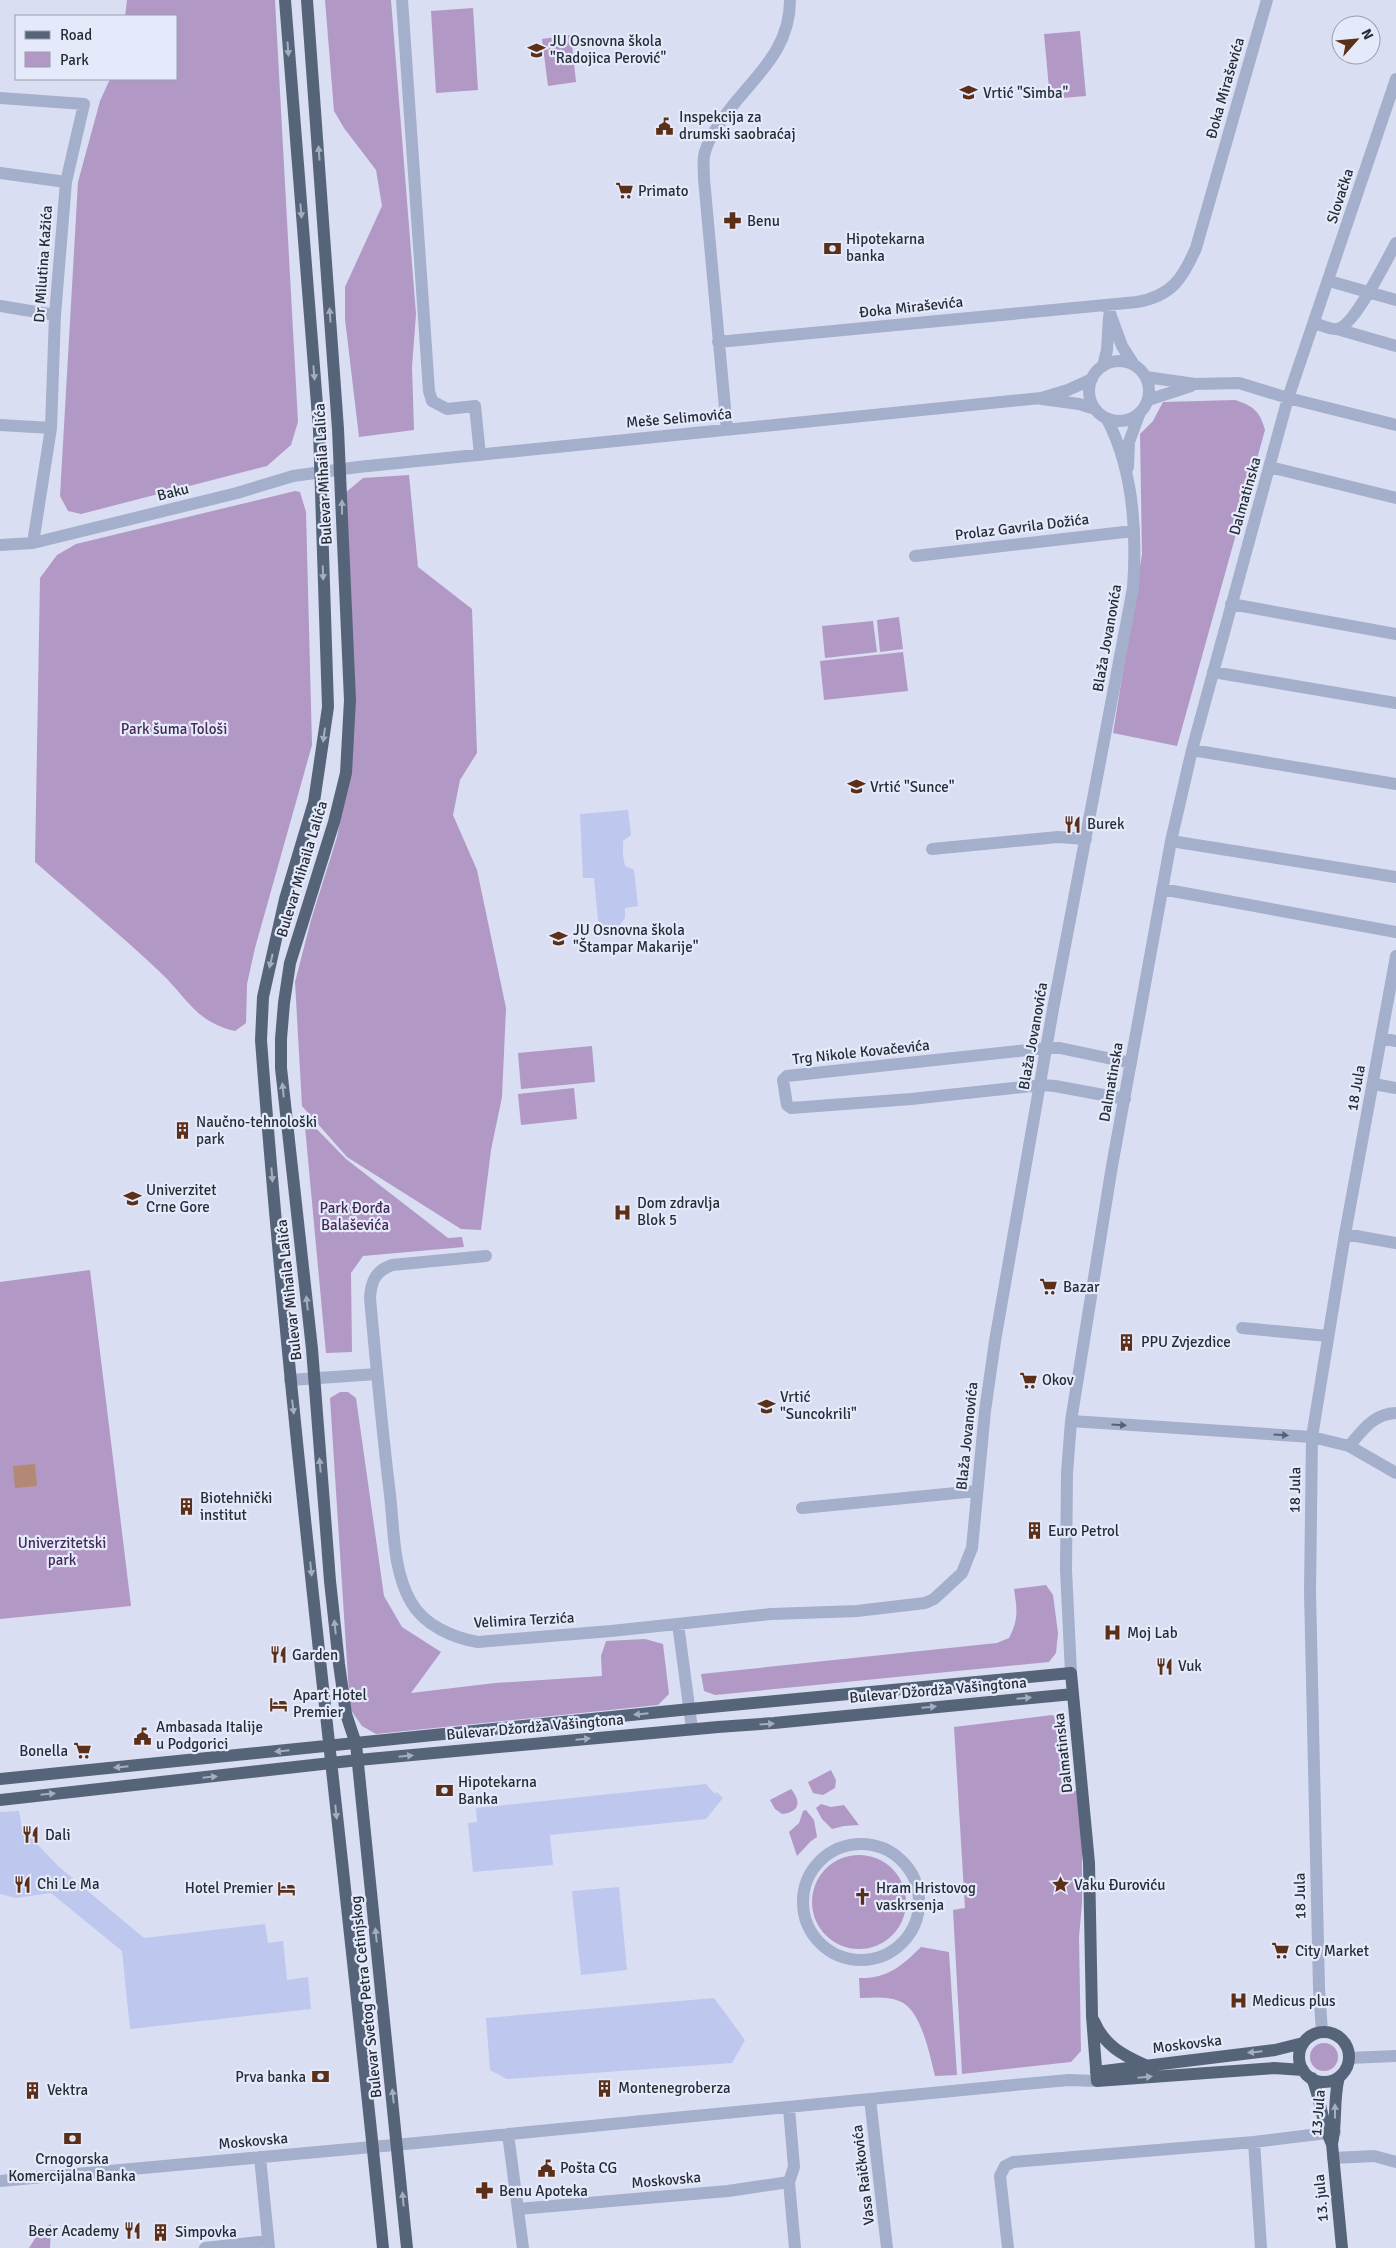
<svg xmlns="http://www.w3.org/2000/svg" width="1396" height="2248" font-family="Signika,sans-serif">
<rect width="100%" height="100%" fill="#d9def3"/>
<path fill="#b298c4" d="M127,0H275L298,422L291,445L267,466L81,514L68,511L60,496L78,182L100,101L110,79H176V16H125Z
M325,0H391L416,314L412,367L414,430L359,437L345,319V287L382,206L376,170L344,128L334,111Z
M473,8L478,90L436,93L431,11Z
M1080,31L1086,96L1050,99L1044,34Z
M571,35L576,82L548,86L542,39Z
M1235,400C1253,406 1260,411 1265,430L1177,746L1113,733L1142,554L1140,434L1153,421L1163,402Z
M409,475L418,567L472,609L477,753L460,780L453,815L477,870L506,1008L502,1097L491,1150L481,1230L461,1229L347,1157L302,1106L295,982L311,920L337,837L351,764L345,493L363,478Z
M295,491L300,492L306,512L312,745L255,948L247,984L246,1023L235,1031C196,1022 187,998 161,973C121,935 77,899 35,862L40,578L57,555L76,544Z
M899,617L903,649L880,652L877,620Z
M873,621L877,652L825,658L822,626Z
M903,652L908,691L824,700L820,661Z
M592,1046L595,1082L521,1089L518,1053Z
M574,1088L577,1119L521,1125L518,1094Z
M304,1116L346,1159L448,1238L462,1237L464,1247L363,1256L351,1273L352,1352L326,1353Z
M90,1270L131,1606L0,1619V1282Z
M340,1392H348L356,1398L384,1596L402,1627L441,1652L411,1693L495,1683L602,1676L601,1656L606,1641L645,1639L663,1644L669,1694L658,1705L376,1734L362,1726L350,1709L330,1398Z
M1046,1585L1053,1595L1058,1633L1056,1653L1049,1662L715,1695L704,1691L701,1674L997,1643L1009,1638C1019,1619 1017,1609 1014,1589Z
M1052,1715C1071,1723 1069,1772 1071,1791H1078L1082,1840V1903L1079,1937L1081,2051L1071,2062L962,2074L953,1910L965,1908L954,1727Z
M831,1770L836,1780L835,1788L823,1795L813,1793L808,1782Z
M791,1789C802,1802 799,1812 782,1814L775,1809L770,1800Z
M821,1804L831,1807L844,1805L859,1825L844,1826L832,1829L822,1819L816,1808Z
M806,1810L814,1820L817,1837L811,1841L797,1856L789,1832L799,1823L803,1811Z
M812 1902a47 47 0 1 1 94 0a47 47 0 1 1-94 0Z
M921,1947L949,1952L957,2075L935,2076C930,2056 921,2008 899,2001C887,1996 873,1998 860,1998L859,1978C887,1979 902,1966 921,1947Z
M1310 2057a14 14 0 1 1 28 0a14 14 0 1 1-28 0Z
M51,2224L50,2248H29L41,2229Z"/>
<path fill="#bec7ed" d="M628,810L631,835L623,841V856L625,866L634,870L638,906L625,908V918L620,925L599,930L594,878H583L580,814Z
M706,1784L715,1794L717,1792L723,1798L706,1819L550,1835L553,1865L473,1872L468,1823L477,1822L476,1808Z
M19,1811L22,1828L58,1866L144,1938L265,1924L268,1943L283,1941L287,1980L308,1977L311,2009L130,2029L122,1951L51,1893L16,1898L0,1894V1812Z
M619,1887L627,1970L581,1975L572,1891Z
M714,1998L745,2040L732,2063L507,2079L490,2070L486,2018Z"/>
<path fill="#b38875" d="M35,1464L37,1486L15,1488L13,1466Z"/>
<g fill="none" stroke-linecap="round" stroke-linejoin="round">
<path stroke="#a4afcc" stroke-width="12" d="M402,0L429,391L432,401L447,409L475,406L480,455
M0,98L84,104L66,182L55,315L51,428L33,543
M0,173L66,182
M1329,281L1396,300
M1107,305L1122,346L1134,365
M0,306L55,315
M1314,323C1321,325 1331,330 1337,329C1354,327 1387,259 1396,243
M1337,329L1396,346
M718,342L1137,302C1172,296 1183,278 1196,248L1267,0
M1089 391a30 30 0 1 1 60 0a30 30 0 1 1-60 0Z
M1103,366L1107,350L1109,317
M1146,377L1195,384L1239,383L1288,398L1396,425
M1042,399L1079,404L1095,409
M1148,400L1191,386
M0,425L51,428
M727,430L704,179C704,171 703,163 704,156C706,145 713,133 719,124C747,81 790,56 790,0
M1128,467L1129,442L1139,415
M1270,467L1396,498
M0,545L33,543L237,493L293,476L358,467L1041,398L1068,390L1092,379
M915,556L1133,531
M1231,604L1396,634
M1213,672L1396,703
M1192,750L1396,784
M1171,841L1396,877
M932,849L1058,837L1086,839
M1162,889L1396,932
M1381,1038L1396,1041
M1374,1084L1396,1088
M1125,1099L1055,1086L1041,1085L911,1099L791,1108L787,1105L783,1080L787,1076L1046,1048H1060L1131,1063
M1345,1234L1396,1243
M486,1256L392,1265C375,1271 371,1282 370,1298C376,1364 382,1429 390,1495C394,1530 393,1571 411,1602C424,1625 453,1638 478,1642L611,1631L771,1614L857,1611L925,1603L934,1599L962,1573L972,1548L985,1411L995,1341L1053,1009L1133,588C1137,533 1133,469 1107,419
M1242,1328L1328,1336
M290,1380L377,1374
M1071,1421L1312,1437L1349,1446C1363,1430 1373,1414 1396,1413
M1349,1446L1396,1473
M802,1508L977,1491
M678,1624L692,1729
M1071,1673L1066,1570L1067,1473L1071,1421L1112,1166L1171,841L1192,750L1288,398L1396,79
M803 1902a58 58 0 1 1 116 0a58 58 0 1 1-116 0Z
M1322,2032L1319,1988L1310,1592L1312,1437L1345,1234L1396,956
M1349,2058L1396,2056
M870,2099L887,2248
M508,2134L523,2248
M1254,2142L1261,2248
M260,2157L269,2248
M1333,2158L1374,2156L1396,2162
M0,2181L427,2142L1014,2085L1069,2080L1097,2081
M789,2182L795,2248
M518,2209L728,2191L789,2182L794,2167L789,2108
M205,2248L268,2241
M1008,2248L1000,2176L1005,2166L1013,2162L1254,2142L1335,2132"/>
<path stroke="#56647a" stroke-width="12" d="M285,0L319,430L328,707L314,802L285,899L263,997L261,1040C291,1443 343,1845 383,2248
M307,0L338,429L350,700L346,773L334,822L290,963L284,1003L281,1039V1068L312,1349L330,1581L339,1664L346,1714L356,1744L407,2248
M0,1779L690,1709L1071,1673L1089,1863L1092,2016L1097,2081L1274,2068L1303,2070
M0,1800L358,1760L718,1727L774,1723L1073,1694
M1094,2021C1104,2045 1122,2055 1145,2065
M1299 2057a25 25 0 1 1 50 0a25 25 0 1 1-50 0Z
M1096,2072L1275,2050L1303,2043
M1339,2077C1333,2099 1337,2122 1332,2144L1342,2248
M1312,2078C1321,2100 1322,2124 1332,2144"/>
</g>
<defs><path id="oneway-solid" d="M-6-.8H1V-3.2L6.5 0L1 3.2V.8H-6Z" transform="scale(1.25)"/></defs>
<g fill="#a5aec1">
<use href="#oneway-solid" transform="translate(288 49) rotate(86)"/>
<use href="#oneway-solid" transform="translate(319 153) rotate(-94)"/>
<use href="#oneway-solid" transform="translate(301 211) rotate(85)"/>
<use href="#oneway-solid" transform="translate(330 315) rotate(-94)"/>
<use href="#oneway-solid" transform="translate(314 373) rotate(85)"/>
<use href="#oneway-solid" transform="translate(342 507) rotate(-90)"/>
<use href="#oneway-solid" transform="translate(323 573) rotate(88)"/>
<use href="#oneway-solid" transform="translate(324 735) rotate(98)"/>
<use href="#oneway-solid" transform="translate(271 961) rotate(103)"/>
<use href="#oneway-solid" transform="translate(283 1090) rotate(-96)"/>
<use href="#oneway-solid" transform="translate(272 1175) rotate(85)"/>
<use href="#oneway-solid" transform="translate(307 1303) rotate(-96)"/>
<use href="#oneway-solid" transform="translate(293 1407) rotate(83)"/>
<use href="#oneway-solid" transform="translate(320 1465) rotate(-95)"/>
<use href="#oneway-solid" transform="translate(311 1569) rotate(84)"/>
<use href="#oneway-solid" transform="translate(335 1627) rotate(-96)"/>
<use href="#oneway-solid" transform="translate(1024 1698) rotate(-5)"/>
<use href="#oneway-solid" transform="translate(929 1707) rotate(-5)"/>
<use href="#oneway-solid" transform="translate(641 1714) rotate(174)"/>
<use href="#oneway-solid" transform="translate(767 1724) rotate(-4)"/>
<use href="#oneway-solid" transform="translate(583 1739) rotate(-5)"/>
<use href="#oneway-solid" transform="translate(282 1751) rotate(174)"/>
<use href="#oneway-solid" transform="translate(406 1756) rotate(-6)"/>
<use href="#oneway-solid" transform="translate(121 1767) rotate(174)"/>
<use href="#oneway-solid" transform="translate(210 1777) rotate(-6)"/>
<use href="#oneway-solid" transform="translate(48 1794) rotate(-6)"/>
<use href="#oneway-solid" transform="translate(336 1812) rotate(84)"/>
<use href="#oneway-solid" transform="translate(376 1935) rotate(-96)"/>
<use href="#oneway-solid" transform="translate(1255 2052) rotate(174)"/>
<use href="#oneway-solid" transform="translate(1145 2077) rotate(-5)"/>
<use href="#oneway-solid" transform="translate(393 2096) rotate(-96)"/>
<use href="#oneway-solid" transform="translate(1335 2111) rotate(-90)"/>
<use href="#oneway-solid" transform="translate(403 2199) rotate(-95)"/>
</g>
<g fill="#586173">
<use href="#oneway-solid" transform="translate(1119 1425) rotate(4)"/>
<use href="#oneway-solid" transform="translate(1281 1435) rotate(4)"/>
</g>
<defs>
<symbol id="school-bare" viewBox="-9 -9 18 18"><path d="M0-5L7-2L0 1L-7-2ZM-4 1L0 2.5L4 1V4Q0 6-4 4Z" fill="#5c2f18" stroke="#e5eafb" stroke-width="2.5" paint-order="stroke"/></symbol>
<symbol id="civic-bare" viewBox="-9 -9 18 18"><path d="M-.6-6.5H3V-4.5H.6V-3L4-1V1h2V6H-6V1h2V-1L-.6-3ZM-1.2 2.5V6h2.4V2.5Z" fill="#5c2f18" stroke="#e5eafb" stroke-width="2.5" paint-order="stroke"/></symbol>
<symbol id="supermarket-bare" viewBox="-9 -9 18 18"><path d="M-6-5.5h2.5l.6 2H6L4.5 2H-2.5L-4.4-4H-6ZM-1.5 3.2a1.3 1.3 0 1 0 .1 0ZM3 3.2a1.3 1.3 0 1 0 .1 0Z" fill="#5c2f18" stroke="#e5eafb" stroke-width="2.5" paint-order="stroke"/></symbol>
<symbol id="pharmacy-bare" viewBox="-9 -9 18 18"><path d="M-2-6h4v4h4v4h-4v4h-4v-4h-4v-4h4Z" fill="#5c2f18" stroke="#e5eafb" stroke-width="2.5" paint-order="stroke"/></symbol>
<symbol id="bank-bare" viewBox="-9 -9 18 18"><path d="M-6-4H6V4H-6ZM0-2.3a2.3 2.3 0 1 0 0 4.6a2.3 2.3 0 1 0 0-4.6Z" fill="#5c2f18" stroke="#e5eafb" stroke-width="2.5" paint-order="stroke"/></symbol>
<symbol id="restaurant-bare" viewBox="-9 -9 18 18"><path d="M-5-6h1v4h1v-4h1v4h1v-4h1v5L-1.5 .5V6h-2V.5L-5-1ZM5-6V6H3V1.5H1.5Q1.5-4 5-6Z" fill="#5c2f18" stroke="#e5eafb" stroke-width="2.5" paint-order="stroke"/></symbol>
<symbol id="building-bare" viewBox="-9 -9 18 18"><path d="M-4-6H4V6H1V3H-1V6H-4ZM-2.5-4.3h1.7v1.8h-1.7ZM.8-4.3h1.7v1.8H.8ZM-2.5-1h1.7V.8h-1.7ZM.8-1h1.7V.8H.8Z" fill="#5c2f18" stroke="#e5eafb" stroke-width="2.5" paint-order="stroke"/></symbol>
<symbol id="university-bare" viewBox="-9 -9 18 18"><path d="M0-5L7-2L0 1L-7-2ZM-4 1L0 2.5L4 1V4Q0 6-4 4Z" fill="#5c2f18" stroke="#e5eafb" stroke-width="2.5" paint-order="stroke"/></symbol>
<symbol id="hospital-bare" viewBox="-9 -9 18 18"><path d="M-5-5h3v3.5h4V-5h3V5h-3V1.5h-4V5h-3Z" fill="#5c2f18" stroke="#e5eafb" stroke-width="2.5" paint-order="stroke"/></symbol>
<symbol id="hotel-bare" viewBox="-9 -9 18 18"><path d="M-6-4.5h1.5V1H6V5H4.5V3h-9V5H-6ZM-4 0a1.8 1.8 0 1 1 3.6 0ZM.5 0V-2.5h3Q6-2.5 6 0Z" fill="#5c2f18" stroke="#e5eafb" stroke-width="2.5" paint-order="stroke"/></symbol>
<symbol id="sight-bare" viewBox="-9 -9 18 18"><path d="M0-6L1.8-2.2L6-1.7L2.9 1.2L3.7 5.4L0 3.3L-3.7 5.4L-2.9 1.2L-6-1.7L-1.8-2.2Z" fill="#5c2f18" stroke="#e5eafb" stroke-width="2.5" paint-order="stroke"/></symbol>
<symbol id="church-bare" viewBox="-9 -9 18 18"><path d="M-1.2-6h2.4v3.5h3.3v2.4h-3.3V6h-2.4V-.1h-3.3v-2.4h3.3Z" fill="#5c2f18" stroke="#e5eafb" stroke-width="2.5" paint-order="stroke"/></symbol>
</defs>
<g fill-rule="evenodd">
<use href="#school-bare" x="524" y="38" width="25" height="25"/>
<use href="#school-bare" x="956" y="80" width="25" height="25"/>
<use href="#civic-bare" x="652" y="114" width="25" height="25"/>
<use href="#supermarket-bare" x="612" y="178" width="25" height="25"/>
<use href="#pharmacy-bare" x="720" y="208" width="25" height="25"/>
<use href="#bank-bare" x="820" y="236" width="25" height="25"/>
<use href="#school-bare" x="844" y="774" width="25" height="25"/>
<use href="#restaurant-bare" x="1060" y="812" width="25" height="25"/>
<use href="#school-bare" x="546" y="926" width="25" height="25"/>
<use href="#building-bare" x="170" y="1118" width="25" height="25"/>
<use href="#university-bare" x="120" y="1186" width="25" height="25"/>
<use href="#hospital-bare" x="610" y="1200" width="25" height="25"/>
<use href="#supermarket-bare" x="1036" y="1274" width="25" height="25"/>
<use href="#building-bare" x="1114" y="1330" width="25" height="25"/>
<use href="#supermarket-bare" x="1016" y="1368" width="25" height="25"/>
<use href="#school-bare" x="754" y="1394" width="25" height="25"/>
<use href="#building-bare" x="174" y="1494" width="25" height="25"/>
<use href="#building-bare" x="1022" y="1518" width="25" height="25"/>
<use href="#hospital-bare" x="1100" y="1620" width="25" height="25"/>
<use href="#restaurant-bare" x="266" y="1642" width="25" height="25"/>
<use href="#restaurant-bare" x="1152" y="1654" width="25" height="25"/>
<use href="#hotel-bare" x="266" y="1692" width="25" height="25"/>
<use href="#civic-bare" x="130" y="1724" width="25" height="25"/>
<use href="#supermarket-bare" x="70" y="1738" width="25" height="25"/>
<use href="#bank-bare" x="432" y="1778" width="25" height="25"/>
<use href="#restaurant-bare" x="18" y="1822" width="25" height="25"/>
<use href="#restaurant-bare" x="10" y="1872" width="25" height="25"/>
<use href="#sight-bare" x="1048" y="1872" width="25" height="25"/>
<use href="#hotel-bare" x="274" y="1876" width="25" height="25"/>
<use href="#church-bare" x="850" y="1884" width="25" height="25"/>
<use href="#supermarket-bare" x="1268" y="1938" width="25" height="25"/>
<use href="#hospital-bare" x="1226" y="1988" width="25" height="25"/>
<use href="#bank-bare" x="308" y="2064" width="25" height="25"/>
<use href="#building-bare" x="592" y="2076" width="25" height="25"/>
<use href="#building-bare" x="20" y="2078" width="25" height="25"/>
<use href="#bank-bare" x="60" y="2126" width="25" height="25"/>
<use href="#civic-bare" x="534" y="2156" width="25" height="25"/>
<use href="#pharmacy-bare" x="472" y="2178" width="25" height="25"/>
<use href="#restaurant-bare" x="120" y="2218" width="25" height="25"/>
<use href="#building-bare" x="148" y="2220" width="25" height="25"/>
</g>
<g text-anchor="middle" stroke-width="4.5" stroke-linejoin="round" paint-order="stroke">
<g font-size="15" fill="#262d37" stroke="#e5eafb" text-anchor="start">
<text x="550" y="46">JU Osnovna škola<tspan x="550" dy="17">"Radojica Perović"</tspan></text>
<text x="983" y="98">Vrtić "Simba"</text>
<text x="679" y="122">Inspekcija za<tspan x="679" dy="17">drumski saobraćaj</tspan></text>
<text x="638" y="196">Primato</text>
<text x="747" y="226">Benu</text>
<text x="846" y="244">Hipotekarna<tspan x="846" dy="17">banka</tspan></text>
<text x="870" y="792">Vrtić "Sunce"</text>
<text x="1087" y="829">Burek</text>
<text x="573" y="935">JU Osnovna škola<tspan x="573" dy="17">"Štampar Makarije"</tspan></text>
<text x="196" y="1127">Naučno-tehnološki<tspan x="196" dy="17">park</tspan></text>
<text x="146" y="1195">Univerzitet<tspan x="146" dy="17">Crne Gore</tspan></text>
<text x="637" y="1208">Dom zdravlja<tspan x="637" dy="17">Blok 5</tspan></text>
<text x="1063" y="1292">Bazar</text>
<text x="1141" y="1347">PPU Zvjezdice</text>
<text x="1042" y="1385">Okov</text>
<text x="780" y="1402">Vrtić<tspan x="780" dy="17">"Suncokrili"</tspan></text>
<text x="200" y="1503">Biotehnički<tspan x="200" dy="17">institut</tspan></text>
<text x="1048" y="1536">Euro Petrol</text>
<text x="1127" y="1638">Moj Lab</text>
<text x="292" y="1660">Garden</text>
<text x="1178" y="1671">Vuk</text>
<text x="293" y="1700">Apart Hotel<tspan x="293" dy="17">Premier</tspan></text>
<text x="156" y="1732">Ambasada Italije<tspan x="156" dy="17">u Podgorici</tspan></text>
<text x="68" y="1756" text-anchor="end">Bonella</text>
<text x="458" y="1787">Hipotekarna<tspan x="458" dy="17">Banka</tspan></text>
<text x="45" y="1840">Dali</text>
<text x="37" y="1889">Chi Le Ma</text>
<text x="1074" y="1890">Vaku Đuroviću</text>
<text x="273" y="1893" text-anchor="end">Hotel Premier</text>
<text x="876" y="1893">Hram Hristovog<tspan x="876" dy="17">vaskrsenja</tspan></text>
<text x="1295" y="1956">City Market</text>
<text x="1252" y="2006">Medicus plus</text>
<text x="306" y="2082" text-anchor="end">Prva banka</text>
<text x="618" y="2093">Montenegroberza</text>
<text x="47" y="2095">Vektra</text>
<text x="72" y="2164" text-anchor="middle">Crnogorska<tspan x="72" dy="17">Komercijalna Banka</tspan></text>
<text x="560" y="2173">Pošta CG</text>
<text x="499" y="2196">Benu Apoteka</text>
<text x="119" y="2236" text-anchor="end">Beer Academy</text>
<text x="175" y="2237">Simpovka</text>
</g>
<g font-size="15" fill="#262d37" stroke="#e5eafb">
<text transform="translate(1225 88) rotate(-74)" y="5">Đoka Miraševića</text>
<text transform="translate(1340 196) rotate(-72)" y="5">Slovačka</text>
<text transform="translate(43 264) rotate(-86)" y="5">Dr Milutina Kažića</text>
<text transform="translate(911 307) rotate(-6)" y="5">Đoka Miraševića</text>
<text transform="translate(679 418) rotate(-5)" y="5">Meše Selimovića</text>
<text transform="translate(323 474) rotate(-93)" y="5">Bulevar Mihaila Lalića</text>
<text transform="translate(173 492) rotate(-14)" y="5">Baku</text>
<text transform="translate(1245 496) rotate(-74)" y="5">Dalmatinska</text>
<text transform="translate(1022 527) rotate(-7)" y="5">Prolaz Gavrila Dožića</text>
<text transform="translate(1107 638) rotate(-80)" y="5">Blaža Jovanovića</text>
<text transform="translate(302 869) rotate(-73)" y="5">Bulevar Mihaila Lalića</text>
<text transform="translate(1033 1036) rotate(-80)" y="5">Blaža Jovanovića</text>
<text transform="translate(861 1052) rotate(-6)" y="5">Trg Nikole Kovačevića</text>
<text transform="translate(1111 1082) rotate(-80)" y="5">Dalmatinska</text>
<text transform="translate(1356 1088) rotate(-80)" y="5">18 Jula</text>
<text transform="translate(289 1290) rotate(-96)" y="5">Bulevar Mihaila Lalića</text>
<text transform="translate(967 1436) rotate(-84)" y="5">Blaža Jovanovića</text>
<text transform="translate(1295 1490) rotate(-89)" y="5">18 Jula</text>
<text transform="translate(524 1620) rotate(-3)" y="5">Velimira Terzića</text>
<text transform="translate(938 1690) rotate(-5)" y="5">Bulevar Džordža Vašingtona</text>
<text transform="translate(535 1727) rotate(-5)" y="5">Bulevar Džordža Vašingtona</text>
<text transform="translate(1063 1753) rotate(-96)" y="5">Dalmatinska</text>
<text transform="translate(1300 1896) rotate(-91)" y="5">18 Jula</text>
<text transform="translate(366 1997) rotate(-96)" y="5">Bulevar Svetog Petra Cetinjskog</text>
<text transform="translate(1187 2044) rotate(-7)" y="5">Moskovska</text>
<text transform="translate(1318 2113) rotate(-85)" y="5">13 Jula</text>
<text transform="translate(253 2141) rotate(-5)" y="5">Moskovska</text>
<text transform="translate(863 2175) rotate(-97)" y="5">Vasa Raičkovića</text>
<text transform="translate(666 2180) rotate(-5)" y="5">Moskovska</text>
<text transform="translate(1321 2198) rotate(-95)" y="5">13. jula</text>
</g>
<g font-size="15" fill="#462857" stroke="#e5eafb">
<text x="174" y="734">Park šuma Tološi</text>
<text x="355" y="1213">Park Đorđa<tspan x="355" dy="17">Balaševića</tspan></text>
<text x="62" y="1548">Univerzitetski<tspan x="62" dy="17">park</tspan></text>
</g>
</g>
<rect x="15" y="15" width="162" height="65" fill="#e5eafb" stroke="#999ead"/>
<rect x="25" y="31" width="25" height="8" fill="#56647a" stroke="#999ead"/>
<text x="60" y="40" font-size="15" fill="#262d37">Road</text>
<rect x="25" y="52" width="25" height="15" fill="#b298c4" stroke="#999ead"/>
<text x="60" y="65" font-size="15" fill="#262d37">Park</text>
<g transform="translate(1356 40) rotate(63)"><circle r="24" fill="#e5eafb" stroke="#999ead"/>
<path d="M0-4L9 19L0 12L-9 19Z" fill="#5c2f18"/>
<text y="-8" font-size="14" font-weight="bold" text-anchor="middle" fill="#262d37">N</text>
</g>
</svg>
